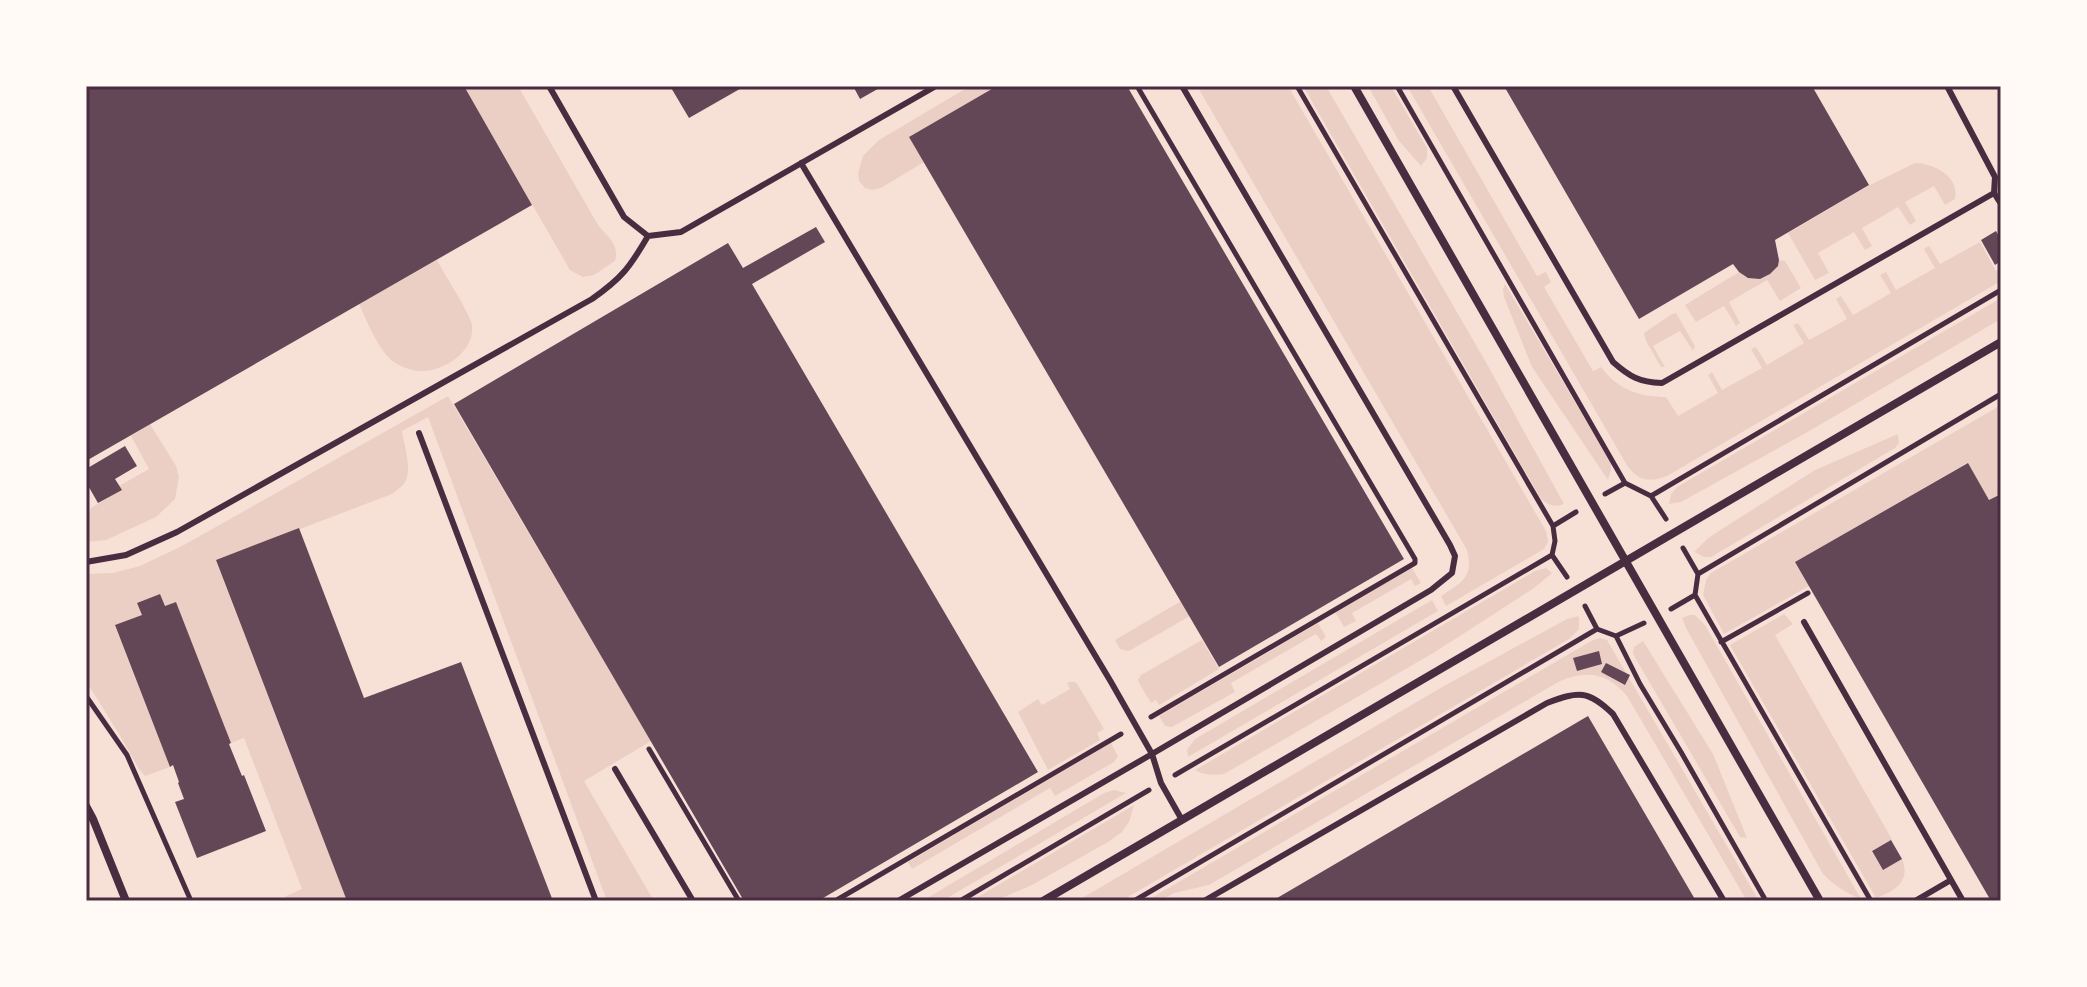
<svg xmlns="http://www.w3.org/2000/svg" width="2087" height="987" font-family="'Work Sans',sans-serif">
<rect width="100%" height="100%" fill="#f7e1d7"/>
<path fill="#ebcfc5" d="M464,86H518L598,225C608,237 620,245 615,261L594,275L583,277L570,270Z
M970,86H997L924,162L881,188L872,190L865,188L859,181L858,173L863,156L879,140Z
M1197,86H1288L1546,531L1548,542L1544,549L1446,606L1441,596C1462,582 1474,577 1467,550Z
M1303,86H1326L1487,364L1564,504C1554,508 1549,505 1541,499Z
M1368,86H1391L1427,148V158L1421,166L1399,141Z
M1407,86H1428L1537,276L1546,272L1551,282L1544,287L1593,371L1601,367C1617,389 1639,397 1666,397L1678,416L1718,393L1708,375L1712,372L1722,390L1762,368L1751,349L1756,347L1767,365L1804,343L1793,325L1798,323L1809,340L1847,319L1836,299L1841,296L1853,315L1891,293L1880,275L1886,272L1896,290L1935,268L1924,249L1929,246L1940,264L1980,242L1996,271L2001,268V281L1667,476C1651,482 1640,482 1628,467Z
M1915,163C1934,163 1960,177 1955,199L1945,205L1934,186L1905,202L1916,221L1910,225L1898,207L1862,228L1872,246L1865,250L1854,232L1818,253L1829,273L1815,280L1788,233L1870,185Z
M437,260C444,274 470,313 472,325C475,350 447,370 423,371C415,372 401,367 394,362C379,352 367,321 359,304Z
M1779,260L1785,261L1801,288L1780,301L1767,280L1729,302L1740,323L1736,326L1724,306L1696,322L1685,305L1739,272C1756,282 1772,280 1779,260Z
M1505,284L1611,463V470L1608,480L1532,367L1504,297L1503,289Z
M2001,298V319L1811,430L1681,502L1669,504L1671,494L1677,487Z
M1676,313L1695,346L1693,351L1680,331L1653,346L1665,367H1661L1646,341L1644,333L1672,314Z
M448,396L651,741L584,781L654,901H607L428,417L402,431C404,446 414,472 403,485C400,488 396,491 392,494L216,561L347,901H283L286,896L302,889L244,738L231,743L176,602L165,606L160,594L137,603L142,615L115,626L170,767L145,776L139,769L119,734L86,681V574L113,573L140,566L184,545Z
M2001,405V494L1989,500L1967,463L1795,562L1809,586L1724,634L1703,595L1706,580L1711,573Z
M150,424L176,466L179,477L175,499L156,517L106,540L86,542V522L91,508L121,490L119,486L149,469L131,436Z
M1898,434L1899,443L1895,448L1711,557H1704L1694,552L1707,539L1722,529L1815,470Z
M1412,568L1421,583L1415,586L1411,579L1352,613L1356,621L1344,627L1335,612Z
M1546,568L1552,573L1534,588L1435,652L1224,774C1214,775 1204,776 1195,770L1535,571Z
M1432,600L1438,611L1188,757L1187,750L1195,739Z
M1181,601L1190,616L1129,651L1120,649L1115,640Z
M1784,614L1793,624L1775,635L1893,841L1891,840L1871,851L1883,870L1902,859C1911,881 1895,891 1876,898L1730,645Z
M1690,615H1695L1705,625L1861,899C1846,893 1835,886 1823,874L1686,628L1682,618Z
M1579,616V629L1569,639L1121,901H1077L1444,686L1567,619Z
M1318,623L1326,637L1321,641L1316,634L1231,683L1235,692L1172,727L1165,726L1159,716Z
M1600,638L1607,640L1759,901H1747L1627,696C1607,673 1588,670 1560,681L1209,885L1174,893L1160,901H1146L1593,640Z
M1202,640L1219,669L1159,705L1156,700L1151,703L1139,683L1138,680L1141,675Z
M1643,641L1713,754L1747,838L1740,837L1633,654L1634,647Z
M1070,682H1075L1078,685L1104,729L1097,733L1100,740L1048,770L1018,712L1038,699L1042,705L1070,689L1067,683Z
M1111,743L1118,756L1114,762L1055,796L1050,788L912,869L908,862Z
M1114,790L1126,793L942,901H922L1104,793Z
M1134,805L1129,822L1122,832L1108,842L1032,885L995,901H971Z"/>
<path fill="#644757" d="M86,86H464L532,205L86,461Z
M670,86H745L689,118Z
M853,86H883L860,99Z
M997,86H1127L1404,559L1219,667L909,137Z
M1504,86H1812L1869,185L1775,240L1779,260L1778,266L1770,274L1760,279L1748,278L1739,272L1733,264L1639,319Z
M816,227L825,242L752,284L1038,772L818,901H744L454,404L728,243L743,268Z
M1996,231L2001,240V261L1995,265L1981,240Z
M125,446L137,466L115,479L122,490L98,503L86,482V469Z
M1968,463L1989,500L2001,494V901H1991L1795,562Z
M299,528L364,698L461,662L553,901H347L216,560Z
M160,594L165,606L176,602L231,743L229,744L242,776L244,775L266,831L197,858L175,802L184,799L178,783L179,782L173,765L170,767L115,625L142,615L137,603Z
M1599,651L1602,664L1577,671L1573,658Z
M1606,663L1630,675L1625,685L1601,672Z
M1588,716L1696,901H1272Z
M1891,840L1902,859L1883,870L1872,851Z"/>
<g fill="none" stroke-linecap="round" stroke-linejoin="round">
<path stroke="#4a2c40" stroke-width="5" d="M1137,86L1415,559V563L1151,717
M1397,86L1625,483L1651,496L2001,290
M1605,494L1625,483
M1651,496L1666,519
M1553,526L1576,512
M1683,548L1698,574L1695,595L1871,901
M1552,555L1567,577
M1698,574L2001,394
M1585,606L1597,629L1616,636L1640,684L1681,752L1766,901
M1671,609L1695,595
M1616,636L1644,623
M1721,642L1808,593
M86,696L127,755L191,901
M649,749L739,901
M1175,775L1552,555L1555,541L1553,526L1297,86
M835,901L1121,734
M960,901L1149,790
M1134,901L1597,629"/>
<path stroke="#4a2c40" stroke-width="6" d="M549,86L624,217L648,236L681,232L936,86
M1453,86L1613,362C1630,377 1639,382 1662,383L1994,193
M1947,86L1995,177L1994,193L2001,204
M801,163L1111,682L1152,754L1161,783L1182,820
M419,433L596,901
M86,562L126,555L177,532L592,299C622,278 630,267 648,236
M1804,622L1963,901
M615,769L693,901
M898,901L1152,754L1431,590L1452,573L1455,556L1450,545L1182,86
M1204,901L1547,703C1579,691 1588,690 1613,714L1724,901
M1915,901L1951,880"/>
<path stroke="#4a2c40" stroke-width="8" d="M1354,86L1820,901
M86,806L93,819L126,901
M1043,901L2001,342"/>
</g>
<rect width="2087" height="987" fill="none" stroke="#fffaf5" stroke-width="176"/>
<rect x="88" y="88" width="1911" height="811" fill="none" stroke="#4a2c40" stroke-width="3"/>
</svg>
